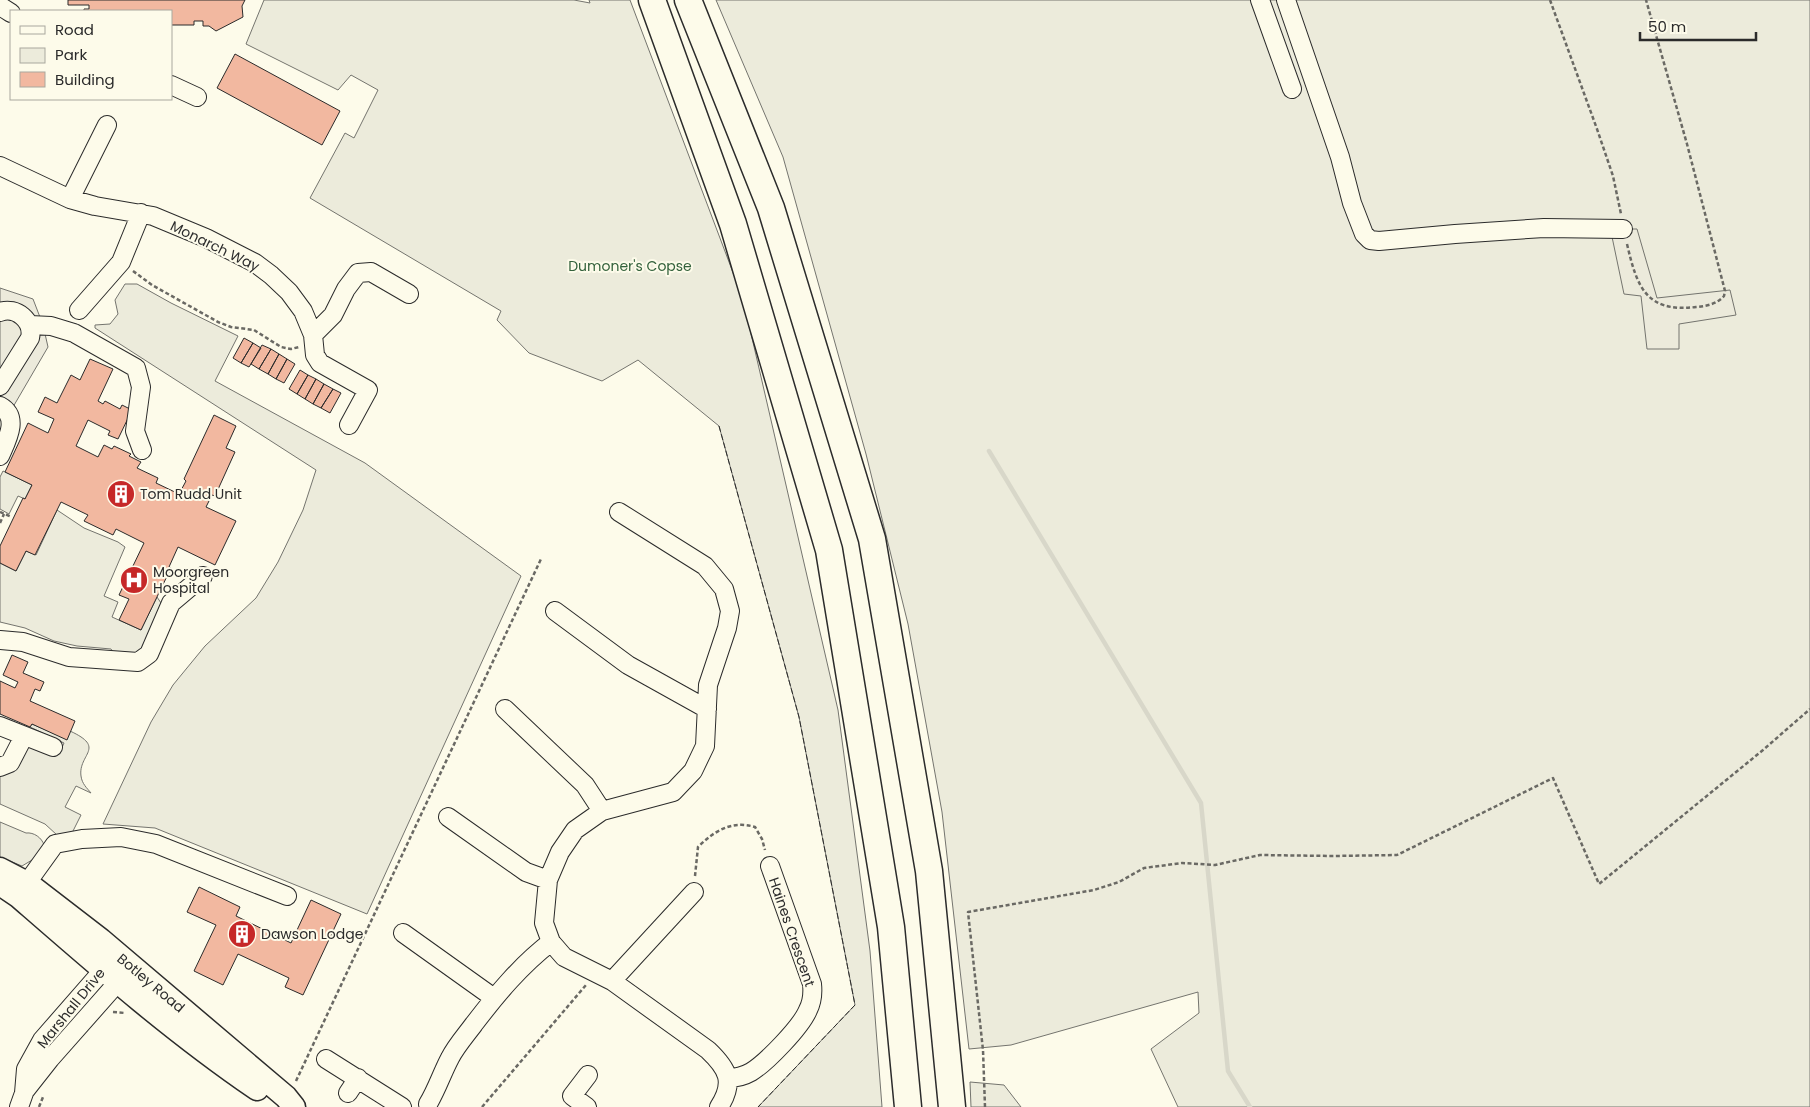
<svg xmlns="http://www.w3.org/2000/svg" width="1810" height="1107" font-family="Poppins,sans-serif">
<rect width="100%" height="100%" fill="#fdfbea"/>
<path fill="#ecebdb" stroke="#74746e" d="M264,0H574L590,3L589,0H630L743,299L838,710L870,951L882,1107H758L855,1005L799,717L719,426L638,360L602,381L529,353L497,320L501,311L310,198L345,133L354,138L378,90L351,75L338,90L246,44Z
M716,0H1810V1107H1178L1151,1049L1199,1013L1198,992L1011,1045L969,1049L942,812L908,624L866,454L783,157Z
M125,284H137L171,303L238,336L215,381L365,463L521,576L367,914L155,828L103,824L151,722L173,685L205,646L256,598L278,562L303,510L316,470L95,328V325L110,324L118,314L115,300Z
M3,471L32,485L25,499L18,496L9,514L0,509V477Z
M57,510L84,528L118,542L125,547L104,596L118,602L112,617L141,630L157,597L161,603L147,645L135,654L114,653L111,649L77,646L54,641L25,628L0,622V563L16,571L26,551L36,555Z
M32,724L67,739L70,731C107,748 78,754 81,776C82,784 87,788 91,793L76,786L65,807L81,815L72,833L57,835L45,824L0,804V775L26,745L35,743L59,754L64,743L30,727Z
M0,822L26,833C34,832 42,838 44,845L37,857L22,866L0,857Z
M970,1082L1004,1085L1021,1107H971Z"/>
<path fill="#eceadb" stroke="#74746e" d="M1623,229H1637L1657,298L1730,290L1736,315L1679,324V349H1647L1641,296L1624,294L1611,232Z
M0,288L33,299L43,325L48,347L13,407L0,396Z"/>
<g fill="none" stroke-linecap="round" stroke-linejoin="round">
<path stroke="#d8d7c9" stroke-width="4.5" d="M989,451L1201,803L1228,1071L1250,1107"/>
</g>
<path fill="#f2b8a0" stroke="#2b2b2b" d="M68,0H245L242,6L243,17L216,31L209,26H203V21H194V25H171V11H84V9H89V5H68Z
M235,54L340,111L322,145L217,88Z
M244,338L253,343L241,363L233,358Z
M253,343L261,348L249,367L241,363Z
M262,345L271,349L259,369L251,364Z
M271,349L279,354L268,374L259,369Z
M279,354L287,359L276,379L268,374Z
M90,359L113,369L98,401L103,404L105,401L120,409L122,405L132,410L118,439L108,435L110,431L88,420L76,446L98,457L104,445L112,449L114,446L131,454L129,456L141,462L137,468L158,478L156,483L179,494L186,481L184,479L214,415L236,426L226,448L235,452L215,496L212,495L206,507L236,521L215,565L178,547L169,567L171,568L141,630L119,620L129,599L119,595L144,543L116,529L113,535L84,521L88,515L61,502L35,555L26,551L16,571L0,563V546L23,498L25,499L32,485L5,472L28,423L48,433L54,419L38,412L45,397L57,403L71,375L80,380Z
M287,359L295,364L284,383L276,379Z
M300,370L308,375L297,394L289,389Z
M308,375L316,379L305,399L297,394Z
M316,379L324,384L313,404L305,399Z
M324,384L333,389L321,408L313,404Z
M333,389L341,393L330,413L321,408Z
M12,655L28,662L23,673L44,682L40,691L35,689L30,701L75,721L67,740L32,724L30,727L0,714V681L15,688L18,682L3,675Z
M199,887L240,907L236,916L291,943L311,900L341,914L303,995L285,987L289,978L238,954L223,985L194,971L216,925L187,912Z"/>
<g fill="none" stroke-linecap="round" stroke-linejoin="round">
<defs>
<path id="minor" d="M1260,0L1292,89
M1286,0L1340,157L1352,203L1364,234L1370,240L1379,241L1455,234L1544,228L1623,229
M0,6L11,13
M171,85L197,97
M0,166L70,199L95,206L153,216L206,238L255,263L271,275L289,292L303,311L313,335L315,355L320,363L368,390L349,425
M70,199L107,125
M79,310L121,262L141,213
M0,312C16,306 34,321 30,338L0,386
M30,325L51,326L74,333L136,368L141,387L135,431L142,450
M313,335L333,315L346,289L358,273L371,272L409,294
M0,406C20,417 7,440 0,456
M619,512L705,566L724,589L730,611L727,628L708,685L705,746L693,771L673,792L602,811L575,830L560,852L548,880L544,923L551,942L564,957L612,981L708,1050C728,1069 735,1082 719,1107
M555,611L628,665L707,709
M0,640L23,642L69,657L138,662L149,654L171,603L203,576
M505,709L585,785L602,811
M0,726L53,747
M0,767L10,763L24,736
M448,817L526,872L548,880
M19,894L55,844L82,839L121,837L156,844L287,896
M403,933L494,998
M612,981L694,892
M326,1059L402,1107
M728,1078C736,1078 744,1076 751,1072C766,1063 801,1027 808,1010C812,1002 813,993 812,984L770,866
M24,1092L50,1059L126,973
M348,1093L358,1078
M428,1104C437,1089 442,1073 450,1058C456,1046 466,1035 474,1024C497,994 521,965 551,942
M19,1107L24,1093L26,1069L42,1040L111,961
M587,1107L572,1096L588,1075"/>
<path id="major" d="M0,869L27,883L101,940L286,1097L294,1107
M0,884L18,896C95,963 172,1031 257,1089"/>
<path id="highway" d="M652,0L733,224L829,550L891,927L908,1107
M688,0L771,208L872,539L929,871L952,1107"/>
</defs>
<use href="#minor" stroke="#2b2b2b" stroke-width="20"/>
<use href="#major" stroke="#2b2b2b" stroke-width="25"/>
<use href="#highway" stroke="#2b2b2b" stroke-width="29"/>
<path stroke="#6a6964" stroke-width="2.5" stroke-dasharray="4 2.5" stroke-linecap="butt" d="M1550,0L1597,129L1613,176L1621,214
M1627,244C1637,287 1646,313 1696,307C1707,306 1717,304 1724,296L1725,291L1687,144L1646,0
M133,271L152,285L218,322L231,327L254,330L281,347L291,349L299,347
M0,512L12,517
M0,523L4,514
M695,876L698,847C714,831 732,820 755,827L762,839L765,850
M113,1012L125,1013
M296,1081L541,559
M39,1107L43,1097
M482,1107L586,985
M985,1107L983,1050L968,912L1094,890L1119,882L1144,868L1182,863L1215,865L1260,855L1332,856L1397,855L1553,778L1599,884L1763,750L1810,709"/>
<use href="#minor" stroke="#fdfbea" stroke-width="18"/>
<use href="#major" stroke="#fdfbea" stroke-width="22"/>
<use href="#highway" stroke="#fdfbea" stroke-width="26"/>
<path stroke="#2b2b2b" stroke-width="1" stroke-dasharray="6 2.5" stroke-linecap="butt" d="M719,426L799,717L855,1005L758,1107"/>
</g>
<defs>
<symbol id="building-disc" viewBox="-11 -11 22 22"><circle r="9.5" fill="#c62828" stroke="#fdfbea"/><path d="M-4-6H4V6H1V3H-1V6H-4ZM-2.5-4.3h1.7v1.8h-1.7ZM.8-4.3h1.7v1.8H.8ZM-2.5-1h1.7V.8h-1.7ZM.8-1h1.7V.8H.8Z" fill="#fff"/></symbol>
<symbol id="hospital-disc" viewBox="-11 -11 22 22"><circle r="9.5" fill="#c62828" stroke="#fdfbea"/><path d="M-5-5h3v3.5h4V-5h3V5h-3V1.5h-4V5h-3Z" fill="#fff"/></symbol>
</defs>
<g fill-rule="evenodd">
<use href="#building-disc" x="105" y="478" width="32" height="32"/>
<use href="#hospital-disc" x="118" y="564" width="32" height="32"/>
<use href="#building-disc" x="226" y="918" width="32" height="32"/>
</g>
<g text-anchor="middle" stroke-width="4" stroke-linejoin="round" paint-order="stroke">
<g font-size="14" fill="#2b2b2b" stroke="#fdfbea">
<text transform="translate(215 246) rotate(26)" y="5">Monarch Way</text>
<text transform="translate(792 932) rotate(71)" y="5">Haines Crescent</text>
<text transform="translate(151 983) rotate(40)" y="5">Botley Road</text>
<text transform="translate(71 1008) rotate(-51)" y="5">Marshall Drive</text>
</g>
<g font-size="14" fill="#34623c" stroke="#fdfbea">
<text x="630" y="271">Dumoner's Copse</text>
</g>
<g font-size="14" fill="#2b2b2b" stroke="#fdfbea" text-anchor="start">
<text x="140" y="499">Tom Rudd Unit</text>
<text x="153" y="577">Moorgreen<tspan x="153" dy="16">Hospital</tspan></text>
<text x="261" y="939">Dawson Lodge</text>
</g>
</g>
<rect x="10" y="10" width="162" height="90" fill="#fdfbea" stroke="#a9a89e"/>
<rect x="20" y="26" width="25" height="8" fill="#fdfbea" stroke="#a9a89e"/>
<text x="55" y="35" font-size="15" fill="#2b2b2b">Road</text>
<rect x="20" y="48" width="25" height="15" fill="#ecebdb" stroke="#a9a89e"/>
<text x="55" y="60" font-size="15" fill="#2b2b2b">Park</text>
<rect x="20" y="72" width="25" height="15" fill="#f2b8a0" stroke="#a9a89e"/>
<text x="55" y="85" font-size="15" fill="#2b2b2b">Building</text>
<path d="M1640 32v8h116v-8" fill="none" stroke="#2b2b2b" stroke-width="2.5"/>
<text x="1648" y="32" font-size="15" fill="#2b2b2b" stroke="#fdfbea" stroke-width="4" paint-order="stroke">50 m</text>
</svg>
